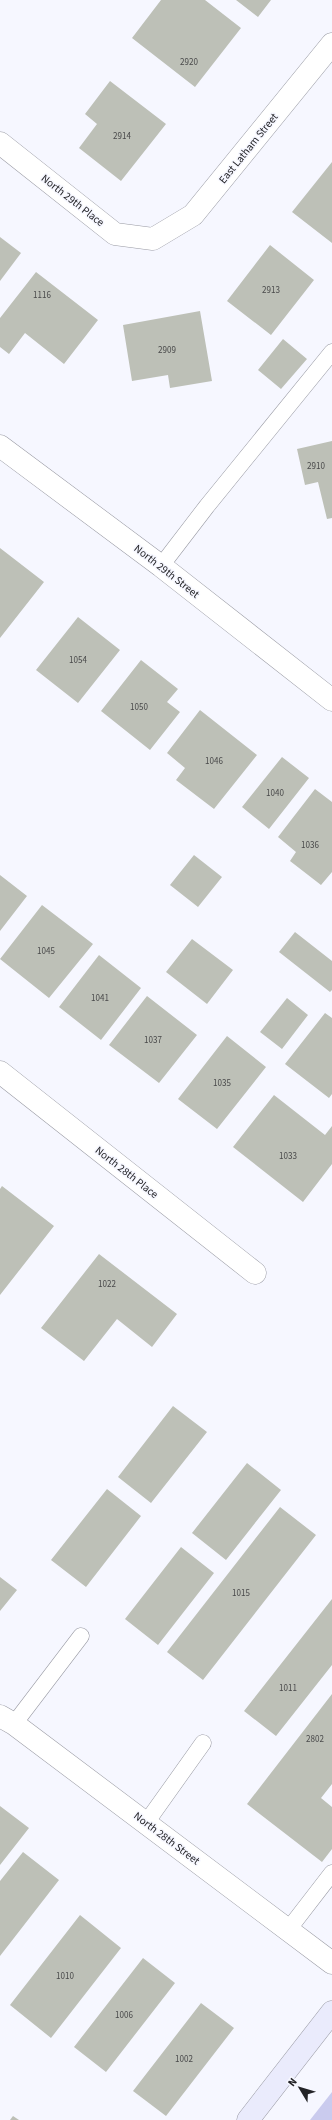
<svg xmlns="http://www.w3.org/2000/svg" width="332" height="2120" font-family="'Source Sans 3',sans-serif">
<rect width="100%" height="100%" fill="#f6f7ff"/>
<path fill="#cacbee" d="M332,2092V2120H310Z"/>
<path fill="#bdc0b7" d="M161,0H205L241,28L195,87L132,38Z
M236,0H271L258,17Z
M110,81L166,124L121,181L79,148L97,124L85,114Z
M332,162V243L292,212Z
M0,237L21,253L0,281Z
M270,245L314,280L271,335L227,301Z
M36,272L98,320L64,364L25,333L9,354L0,347V318Z
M200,311L212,381L170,388L168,375L132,381L123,325Z
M283,339L307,359L281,389L258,370Z
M332,441V518L327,519L318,482L305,485L297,449Z
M0,548L44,582L0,638Z
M78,617L120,650L78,703L36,670Z
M141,660L178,689L167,702L180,712L150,750L101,711Z
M200,710L257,755L214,809L176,780L185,768L167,753Z
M282,757L309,778L269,829L242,807Z
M315,789L332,802V872L321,885L290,861L296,852L278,837Z
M194,855L222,877L198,907L170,885Z
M0,875L27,896L0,931Z
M42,905L93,944L49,998L0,959Z
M295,932L332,961V990L330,992L279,952Z
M192,939L233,970L207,1004L166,972Z
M99,955L141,988L101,1040L59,1007Z
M147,996L197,1035L159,1083L109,1045Z
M287,998L308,1015L282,1049L260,1032Z
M325,1013L332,1018V1094L329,1098L285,1064Z
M227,1036L266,1067L217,1129L178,1099Z
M274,1095L325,1135L332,1126V1164L303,1202L233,1147Z
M2,1186L54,1226L0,1295V1189Z
M99,1254L177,1314L152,1347L117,1319L84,1361L41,1328Z
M173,1406L207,1432L151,1503L118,1477Z
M247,1463L281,1490L226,1560L192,1533Z
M107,1489L141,1516L86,1587L51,1560Z
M280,1507L316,1535L203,1680L167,1652Z
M181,1547L214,1573L158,1645L125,1619Z
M0,1577L17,1590L0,1611Z
M332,1599V1665L276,1736L244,1711Z
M332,1694V1784L321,1798L332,1807V1849L322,1862L247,1804Z
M0,1806L29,1828L0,1865Z
M23,1852L59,1880L0,1956V1881Z
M80,1915L121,1948L51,2038L10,2005Z
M143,1958L175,1983L106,2072L74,2047Z
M201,2003L234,2028L166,2116L133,2091Z
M13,2116L19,2120H10Z"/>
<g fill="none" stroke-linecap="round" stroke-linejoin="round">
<defs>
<path id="lane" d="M161,566L207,506L332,352
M14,1724L81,1636
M146,1823L203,1743
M288,1930L332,1873"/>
<path id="street" d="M0,143L115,234L153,239L193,215L332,44
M0,446L161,566L332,700
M0,1072L255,1273
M0,1716L14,1724L332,1963"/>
<path id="secondary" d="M248,2120L332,2012"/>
</defs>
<use href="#lane" stroke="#999aa3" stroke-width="17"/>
<use href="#street" stroke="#999aa3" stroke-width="23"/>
<use href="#secondary" stroke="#999aa3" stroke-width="23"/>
<use href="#lane" stroke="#fff" stroke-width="16"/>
<use href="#street" stroke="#fff" stroke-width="22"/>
<use href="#secondary" stroke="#eaebfc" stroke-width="22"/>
</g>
<g text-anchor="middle" stroke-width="3" stroke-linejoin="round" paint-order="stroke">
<g font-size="9" fill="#4a4a4b">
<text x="189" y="65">2920</text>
<text x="122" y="139">2914</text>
<text x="271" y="293">2913</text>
<text x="42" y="298">1116</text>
<text x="167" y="353">2909</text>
<text x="316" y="469">2910</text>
<text x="78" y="663">1054</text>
<text x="139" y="710">1050</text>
<text x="214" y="764">1046</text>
<text x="275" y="796">1040</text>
<text x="310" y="848">1036</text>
<text x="46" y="954">1045</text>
<text x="100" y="1001">1041</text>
<text x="153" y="1043">1037</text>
<text x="222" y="1086">1035</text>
<text x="288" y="1159">1033</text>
<text x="107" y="1287">1022</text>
<text x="241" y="1596">1015</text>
<text x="288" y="1691">1011</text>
<text x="315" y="1742">2802</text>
<text x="65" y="1979">1010</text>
<text x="124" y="2018">1006</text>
<text x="184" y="2062">1002</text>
</g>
<g font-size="11" fill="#232327" stroke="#f6f7ff">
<text transform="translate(248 148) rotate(-51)" y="4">East Latham Street</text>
<text transform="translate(73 200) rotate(38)" y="4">North 29th Place</text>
<text transform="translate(167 571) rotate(38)" y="4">North 29th Street</text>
<text transform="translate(127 1172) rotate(38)" y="4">North 28th Place</text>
<text transform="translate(167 1838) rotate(37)" y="4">North 28th Street</text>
</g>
</g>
<g transform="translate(300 2088) rotate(308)" stroke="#f6f7ff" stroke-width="3" paint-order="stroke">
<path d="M0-3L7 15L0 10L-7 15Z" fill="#232327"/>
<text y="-6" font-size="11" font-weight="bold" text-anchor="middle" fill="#232327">N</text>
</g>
</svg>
